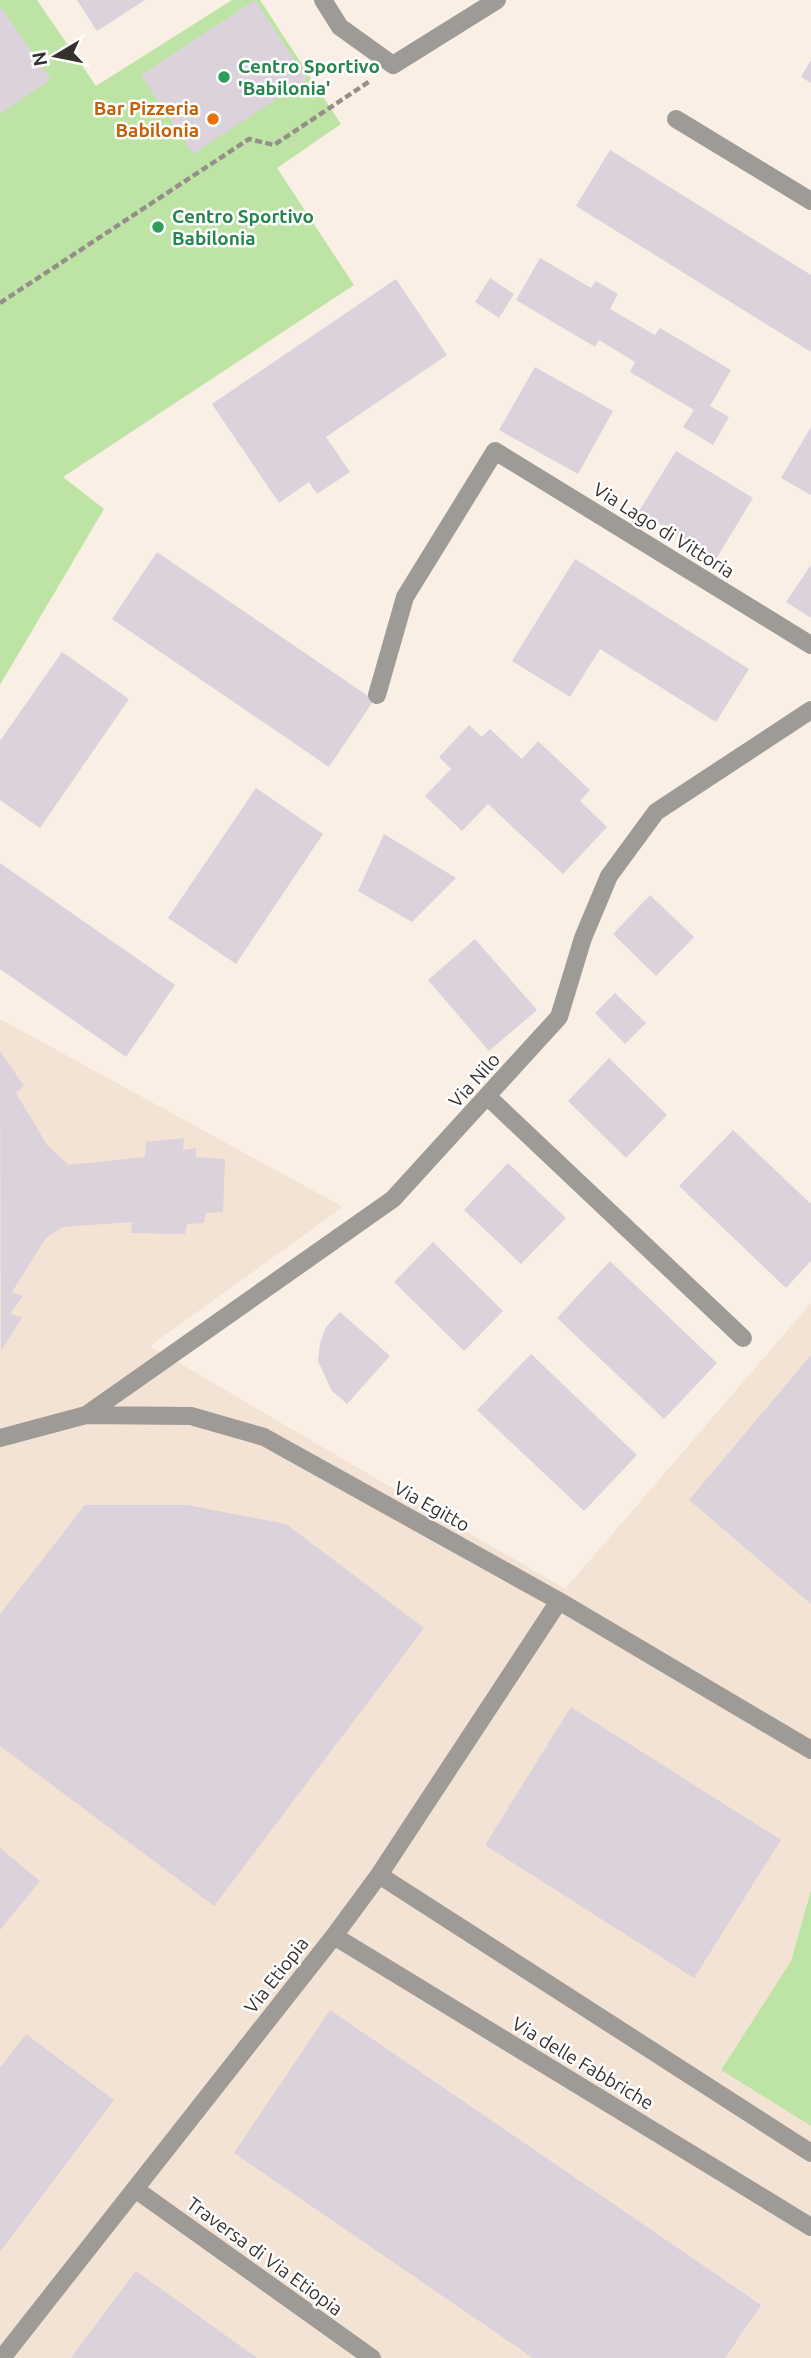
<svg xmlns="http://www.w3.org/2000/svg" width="811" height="2358" font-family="Ubuntu,sans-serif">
<rect width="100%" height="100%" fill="#faefe5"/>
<path fill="#f3e3d4" d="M0,1019L343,1207L150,1346L565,1589L811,1303V1890L791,1961L721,2070L811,2126V2358H0Z"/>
<path fill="#bee4a5" d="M0,0H37L96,86L232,0H260L341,124L277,168L354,285L63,477L104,509L0,685Z
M811,1890V2126L721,2070L791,1961Z"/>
<path fill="#dbd2dc" d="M77,0H145L97,31Z
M255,0L307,79L193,154L141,75Z
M0,6L51,79L0,114Z
M811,60V83L801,77Z
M610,150L811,275V352L576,206Z
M540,258L591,288L596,281L618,294L610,309L655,335L660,328L731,370L710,406L729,417L713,445L683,427L694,410L630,372L635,362L599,340L595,347L516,300Z
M490,278L514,294L499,318L475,302Z
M396,279L447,355L326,437L350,472L317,494L309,482L279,503L212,404Z
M535,367L613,411L578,474L499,430Z
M811,427V495L781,478Z
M676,451L753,498L716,559L639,511Z
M157,552L374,700L329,767L112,619Z
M575,559L749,669L716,722L600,649L570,697L512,661Z
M811,565V618L786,602Z
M62,652L129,699L40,828L0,800V741Z
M469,725L482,737L490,729L522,759L538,741L590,790L580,801L607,827L563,874L488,804L462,831L425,796L451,769L439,757Z
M256,788L323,834L236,964L168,918Z
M384,834L456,878L412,922L358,891Z
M0,863L175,985L126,1057L0,969Z
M650,895L694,937L656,976L613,934Z
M475,939L537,1010L489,1051L428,980Z
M615,993L646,1023L625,1044L595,1013Z
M0,1051L24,1086L16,1093L47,1145L69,1165L145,1157L146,1142L184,1138L183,1150L196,1148V1157L225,1159L223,1212L206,1213L204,1223L187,1224L185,1234L131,1233L132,1222L62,1227L46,1238L12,1292L23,1296L10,1314L22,1317L1,1351Z
M609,1058L667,1115L626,1158L568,1101Z
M733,1130L811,1204V1261L786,1288L679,1186Z
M508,1163L566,1218L521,1264L464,1210Z
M433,1242L503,1311L464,1351L394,1282Z
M610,1261L717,1363L664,1419L557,1318Z
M340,1312L390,1356L347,1404L332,1391L318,1361L320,1343L326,1327Z
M531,1354L637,1455L584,1511L477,1410Z
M811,1355V1604L689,1500Z
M85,1505H187L286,1524L424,1628L214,1906L0,1746V1614Z
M571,1707L781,1840L694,1978L485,1845Z
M0,1848L40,1881L0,1930Z
M330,2010L761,2305L725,2358H533L234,2153Z
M26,2034L114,2100L0,2252V2068Z
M136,2271L257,2358H71Z"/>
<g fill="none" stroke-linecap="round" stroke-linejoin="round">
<path stroke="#968e88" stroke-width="4.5" stroke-dasharray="7 3.5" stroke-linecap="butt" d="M0,303L249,139L274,145L370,81"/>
<path stroke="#9e9a96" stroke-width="18" d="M323,0L340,27L393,65L497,0
M676,119L811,201
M377,695L405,597L495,451L811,645
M487,1096L743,1338
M86,1415L393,1199L559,1017L583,938L609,876L656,812L811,710
M0,1438L86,1415L191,1416L264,1437L559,1601L811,1750
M379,1875L811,2153
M334,1936L811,2227
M135,2189L372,2358
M2,2358L334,1936L379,1875L559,1601"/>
</g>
<g fill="#2e9e5b" stroke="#fff" stroke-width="2.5">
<circle cx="224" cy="77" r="7"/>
<circle cx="158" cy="227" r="7"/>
</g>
<circle fill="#e8710a" stroke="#fff" stroke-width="2.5" cx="213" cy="119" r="7"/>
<g text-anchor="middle" stroke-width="5" stroke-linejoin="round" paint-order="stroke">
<g font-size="19" font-weight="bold" fill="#27864d" stroke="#fff" text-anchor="start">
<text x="238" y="73">Centro Sportivo<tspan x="238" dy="22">'Babilonia'</tspan></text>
<text x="172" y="223">Centro Sportivo<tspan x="172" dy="22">Babilonia</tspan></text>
</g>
<g font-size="19" font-weight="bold" fill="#c56008" stroke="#fff" text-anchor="end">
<text x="199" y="115">Bar Pizzeria<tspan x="199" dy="22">Babilonia</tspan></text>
</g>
<g font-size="19" fill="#35312e" stroke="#fff">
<text transform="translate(664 530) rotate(32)" y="7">Via Lago di Vittoria</text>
<text transform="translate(474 1080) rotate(-48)" y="7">Via Nilo</text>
<text transform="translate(432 1506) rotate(29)" y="7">Via Egitto</text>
<text transform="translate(276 1975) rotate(-52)" y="7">Via Etiopia</text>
<text transform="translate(583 2063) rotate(31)" y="7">Via delle Fabbriche</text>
<text transform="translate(265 2256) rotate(36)" y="7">Traversa di Via Etiopia</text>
</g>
</g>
<g transform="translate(56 56) rotate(260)" stroke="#ffffff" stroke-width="5" paint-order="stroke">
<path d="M0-5L12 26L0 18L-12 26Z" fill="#35312e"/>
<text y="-10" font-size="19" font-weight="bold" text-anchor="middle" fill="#35312e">N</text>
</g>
</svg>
